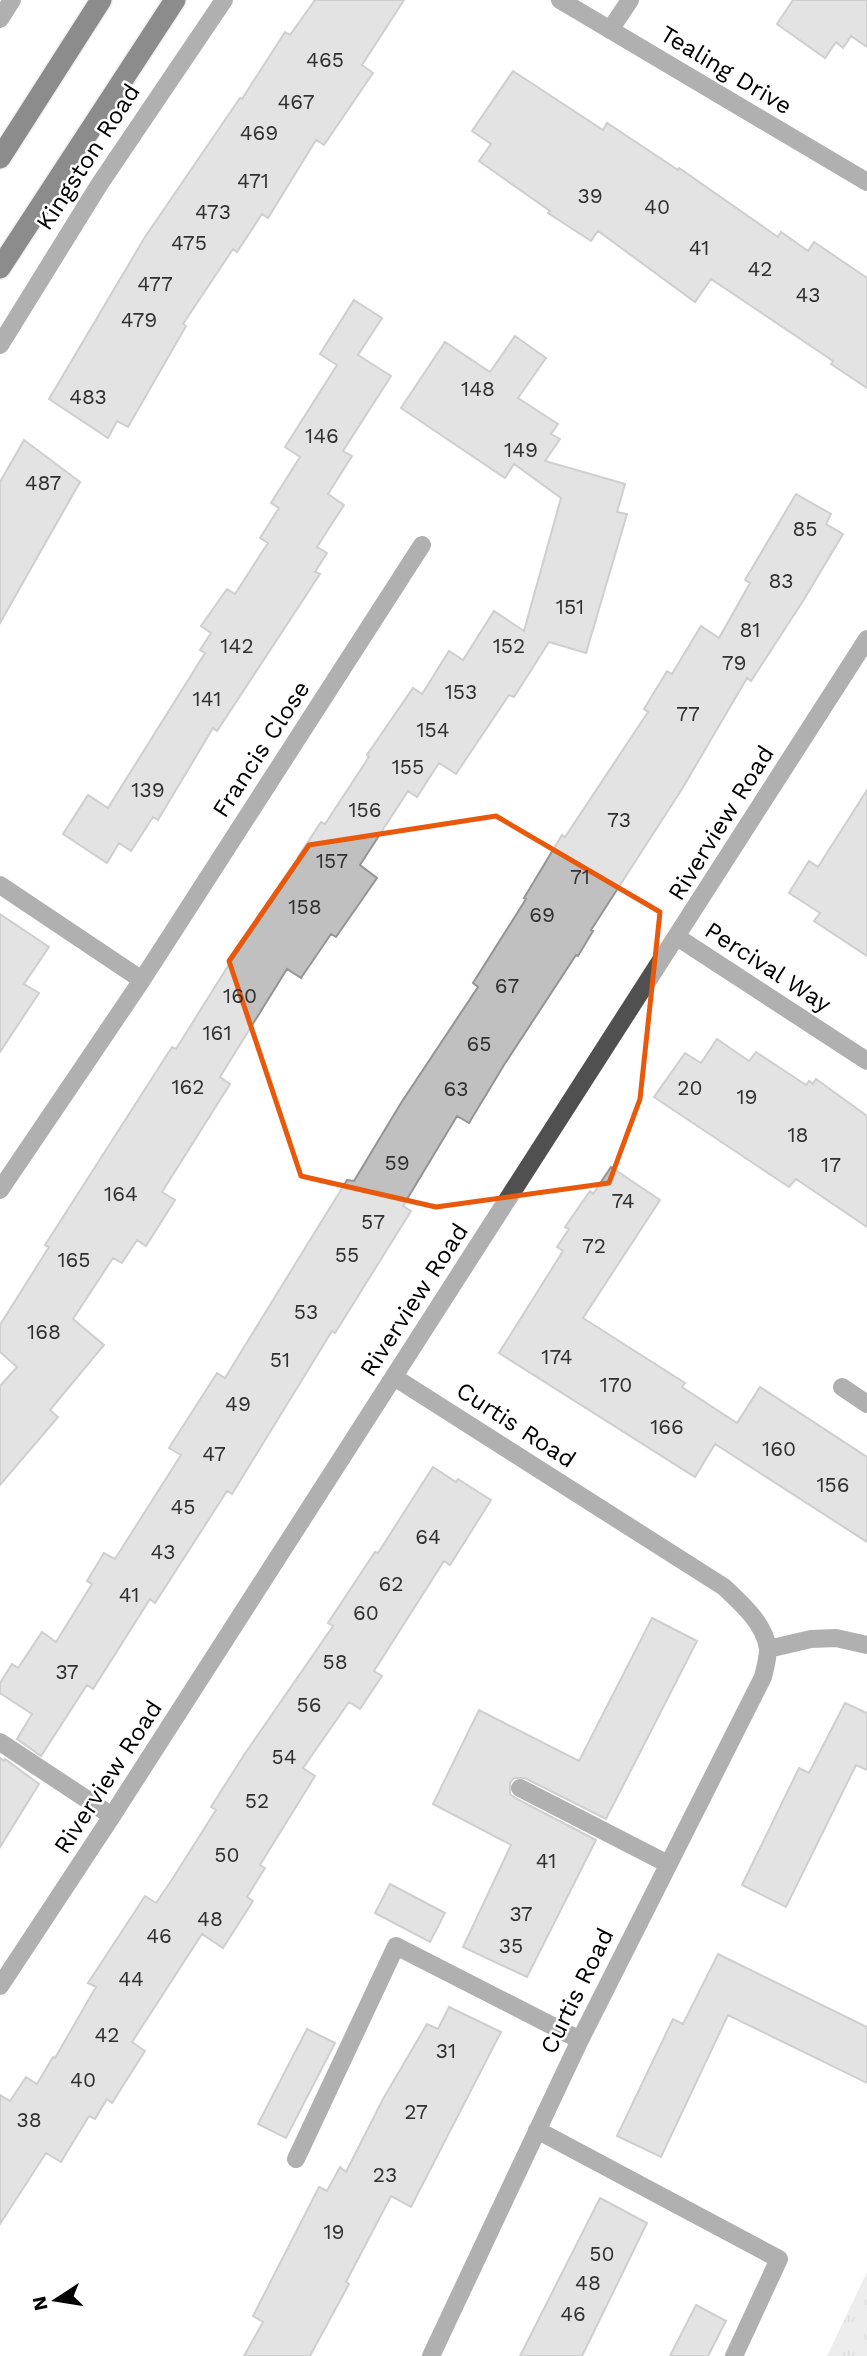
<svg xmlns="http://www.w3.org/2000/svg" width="867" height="2356" font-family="'Work Sans',sans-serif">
<defs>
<pattern id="park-tufts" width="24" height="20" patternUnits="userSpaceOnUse" patternTransform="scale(1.75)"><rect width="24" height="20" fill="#d7d7d7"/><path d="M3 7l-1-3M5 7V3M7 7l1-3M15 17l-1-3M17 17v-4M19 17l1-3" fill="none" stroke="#b7b7b7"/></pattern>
</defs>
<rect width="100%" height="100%" fill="#fff"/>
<path fill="url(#park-tufts)" d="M867,2272V2356H827Z"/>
<path fill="#c0c0c0" stroke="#949494" stroke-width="2" d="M315,0H404L362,65L373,73L324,145L316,140L268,218L262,214L237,252L233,249L183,324L186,326L128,427L117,421L108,438L49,399L145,237L240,98L242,99L285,32L290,35Z
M793,0H867V47L851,36L843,48L836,42L825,58L777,24Z
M513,71L603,130L607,123L678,170L679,168L778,237L781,232L808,251L814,242L867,278V388L831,364L833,361L711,279L695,302L598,231L591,241L548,213L550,211L479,161L491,144L472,131Z
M354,300L382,318L358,355L391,376L343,451L352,456L328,494L344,505L317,547L327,553L315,572L320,574L217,731L213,728L158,820L153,817L131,851L119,843L107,863L63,834L88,795L108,808L205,653L200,650L211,633L201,626L227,589L235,594L268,543L260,538L279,508L271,503L300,457L285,447L337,365L320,354Z
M515,336L546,358L518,398L558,424L551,434L560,439L545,461L625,484L617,512L627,514L586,653L549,642L514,697L509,695L456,774L439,763L417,797L408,791L360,865L377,878L336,937L331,934L301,978L287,969L220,1077L230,1084L162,1192L175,1200L146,1246L137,1240L122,1263L113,1258L73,1319L104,1345L50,1410L58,1417L0,1485V1386L17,1367L0,1352V1325L49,1247L45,1245L172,1047L176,1049L228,966L301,859L298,857L321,822L325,824L369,757L367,755L413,688L422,694L449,651L463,660L494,611L524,631L561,498L514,464L505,478L401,408L445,342L490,372Z
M24,440L80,482L0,623V482Z
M796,494L831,514L826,524L843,534L803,601L751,681L747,678L682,789L591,930L593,931L578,956L576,955L504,1065L469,1123L457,1116L403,1206L411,1211L335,1333L332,1331L232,1494L227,1491L155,1603L150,1599L93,1689L87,1685L41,1756L17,1739L32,1714L0,1693V1683L12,1664L18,1668L42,1632L56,1642L92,1584L87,1581L104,1553L115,1559L181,1455L169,1448L217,1373L225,1378L347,1180L354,1181L401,1103L478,987L473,983L526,899L524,898L562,835L565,837L648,712L644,709L667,671L672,674L701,626L719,638L750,583L745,580Z
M867,790V956L814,921L820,913L789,893L809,861L818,867Z
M0,914L49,947L24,984L39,993L0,1052Z
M717,1039L749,1061L756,1052L806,1085L809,1081L813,1084L816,1079L867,1116V1227L796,1179L789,1187L654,1097L685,1053L701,1063Z
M611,1167L660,1200L583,1318L685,1383L682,1387L737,1423L760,1387L867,1457V1542L715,1444L695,1477L499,1353L563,1251L557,1247L569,1229L565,1227L590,1191L593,1194Z
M433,1467L456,1482L458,1479L491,1500L450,1565L444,1561L374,1671L382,1676L360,1709L349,1702L303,1768L315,1776L260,1865L265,1868L247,1897L253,1901L223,1948L202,1934L132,2042L145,2051L112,2103L107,2099L95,2119L89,2116L61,2162L46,2153L0,2224V2095L10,2101L26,2077L37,2084L53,2057L55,2058L96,1987L88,1983L145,1896L156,1903L173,1878L216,1810L211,1807L244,1755L333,1626L328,1623L375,1552L378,1553Z
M652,1618L697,1641L606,1819L525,1778H514L510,1783V1794L515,1798L596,1840L527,1977L463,1947L511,1845L433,1804L479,1710L579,1761Z
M845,1703L867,1713V1770L856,1765L786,1907L742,1885L799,1768L809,1773Z
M0,1758L4,1761L5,1759L39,1784L0,1847Z
M390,1884L445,1913L430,1942L375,1913Z
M718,1954L867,2027V2083L728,2015L661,2157L617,2136L673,2019L683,2024Z
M449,2007L501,2032L411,2207L391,2196L346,2282L349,2284L310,2356H244L263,2322L253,2316L319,2187L327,2191L340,2167L346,2172L383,2099L427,2024L438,2029Z
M307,2029L335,2043L286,2138L258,2124Z
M600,2198L647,2223L582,2356H520Z
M696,2305L726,2321L708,2356H670Z"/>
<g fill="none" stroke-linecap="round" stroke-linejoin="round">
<defs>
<path id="highway" d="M0,158L101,0
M0,268L175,0"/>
</defs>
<use href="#highway" stroke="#dbdbdb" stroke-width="24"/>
<path stroke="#505050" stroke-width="18" d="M560,0L867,182
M0,19L12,0
M610,30L630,0
M0,345L99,185L224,0
M0,885L142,980
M677,937L867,1061
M0,1190L142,980L422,545
M394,1377L724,1587C741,1603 765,1624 768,1649C768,1658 765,1669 763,1677L580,2040L431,2356
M842,1387L867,1404
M768,1649L811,1639L836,1638L867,1645
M0,1742L112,1816
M520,1788L668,1864
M0,1986L112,1816L867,639
M537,2130L779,2259L734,2356
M296,2159L396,1946L580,2040"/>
<use href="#highway" stroke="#000" stroke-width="21"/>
</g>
<path d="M0 0H867V2356H0ZM496,816L660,912L640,1099L609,1183L436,1207L301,1176L229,961L309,845Z" fill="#fff" fill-opacity=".55" fill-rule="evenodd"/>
<path fill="none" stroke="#e8590c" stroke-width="5" stroke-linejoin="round" d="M496,816L660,912L640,1099L609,1183L436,1207L301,1176L229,961L309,845Z"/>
<g text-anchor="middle" stroke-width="5" stroke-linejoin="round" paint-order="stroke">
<g font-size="21" fill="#303030">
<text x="325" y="67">465</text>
<text x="296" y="109">467</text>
<text x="259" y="140">469</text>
<text x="253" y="188">471</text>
<text x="590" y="203">39</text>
<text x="657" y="214">40</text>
<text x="213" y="219">473</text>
<text x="189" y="250">475</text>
<text x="699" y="255">41</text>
<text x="760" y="276">42</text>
<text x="155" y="291">477</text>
<text x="808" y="302">43</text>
<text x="139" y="327">479</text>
<text x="478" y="396">148</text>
<text x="88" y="404">483</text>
<text x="322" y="443">146</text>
<text x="521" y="457">149</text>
<text x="43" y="490">487</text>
<text x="805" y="536">85</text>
<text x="781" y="588">83</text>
<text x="570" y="614">151</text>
<text x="750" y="637">81</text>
<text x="237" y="653">142</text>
<text x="509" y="653">152</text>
<text x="734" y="670">79</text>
<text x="461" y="699">153</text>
<text x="207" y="706">141</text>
<text x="688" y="721">77</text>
<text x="433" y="737">154</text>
<text x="408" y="774">155</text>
<text x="148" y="797">139</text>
<text x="365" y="817">156</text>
<text x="619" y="827">73</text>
<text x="332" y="868">157</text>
<text x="580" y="884">71</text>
<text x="305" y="914">158</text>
<text x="542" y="922">69</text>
<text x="507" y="993">67</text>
<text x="240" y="1003">160</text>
<text x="217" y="1040">161</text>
<text x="479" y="1051">65</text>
<text x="188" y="1094">162</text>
<text x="690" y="1095">20</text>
<text x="456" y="1096">63</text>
<text x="747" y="1104">19</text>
<text x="798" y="1142">18</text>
<text x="397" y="1170">59</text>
<text x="831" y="1172">17</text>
<text x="121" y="1201">164</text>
<text x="623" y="1208">74</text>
<text x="373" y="1229">57</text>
<text x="594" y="1253">72</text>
<text x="347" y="1262">55</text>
<text x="74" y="1267">165</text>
<text x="306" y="1319">53</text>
<text x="44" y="1339">168</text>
<text x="557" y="1364">174</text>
<text x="280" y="1367">51</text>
<text x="616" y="1392">170</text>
<text x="238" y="1411">49</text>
<text x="667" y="1434">166</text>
<text x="779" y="1456">160</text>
<text x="214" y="1461">47</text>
<text x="833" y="1492">156</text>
<text x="183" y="1514">45</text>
<text x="428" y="1544">64</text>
<text x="163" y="1559">43</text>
<text x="391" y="1591">62</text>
<text x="129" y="1602">41</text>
<text x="366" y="1620">60</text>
<text x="335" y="1669">58</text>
<text x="67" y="1679">37</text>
<text x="309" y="1712">56</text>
<text x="284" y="1764">54</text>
<text x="257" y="1808">52</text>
<text x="227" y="1862">50</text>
<text x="546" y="1868">41</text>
<text x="521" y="1921">37</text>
<text x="210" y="1926">48</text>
<text x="159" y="1943">46</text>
<text x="511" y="1953">35</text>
<text x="131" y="1986">44</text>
<text x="107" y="2042">42</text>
<text x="446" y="2058">31</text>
<text x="83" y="2087">40</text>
<text x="416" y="2119">27</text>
<text x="29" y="2127">38</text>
<text x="385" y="2182">23</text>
<text x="334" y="2239">19</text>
<text x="602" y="2261">50</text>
<text x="588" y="2290">48</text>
<text x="573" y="2321">46</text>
</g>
<g font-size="24" fill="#000" stroke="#fff">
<text transform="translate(726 70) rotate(31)" y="8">Tealing Drive</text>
<text transform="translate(88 157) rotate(-57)" y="8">Kingston Road</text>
<text transform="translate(261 749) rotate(-57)" y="8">Francis Close</text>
<text transform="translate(721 823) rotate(-58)" y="8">Riverview Road</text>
<text transform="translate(768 967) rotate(33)" y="8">Percival Way</text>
<text transform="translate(414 1300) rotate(-57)" y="8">Riverview Road</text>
<text transform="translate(516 1425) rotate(33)" y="8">Curtis Road</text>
<text transform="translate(108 1777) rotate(-57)" y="8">Riverview Road</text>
<text transform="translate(577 1991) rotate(-64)" y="8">Curtis Road</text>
</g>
</g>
<g transform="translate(56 2300) rotate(258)" stroke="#ffffff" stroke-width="5" paint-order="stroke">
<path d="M0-5L12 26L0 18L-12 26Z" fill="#000000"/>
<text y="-10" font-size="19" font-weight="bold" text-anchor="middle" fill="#000000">N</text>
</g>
</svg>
